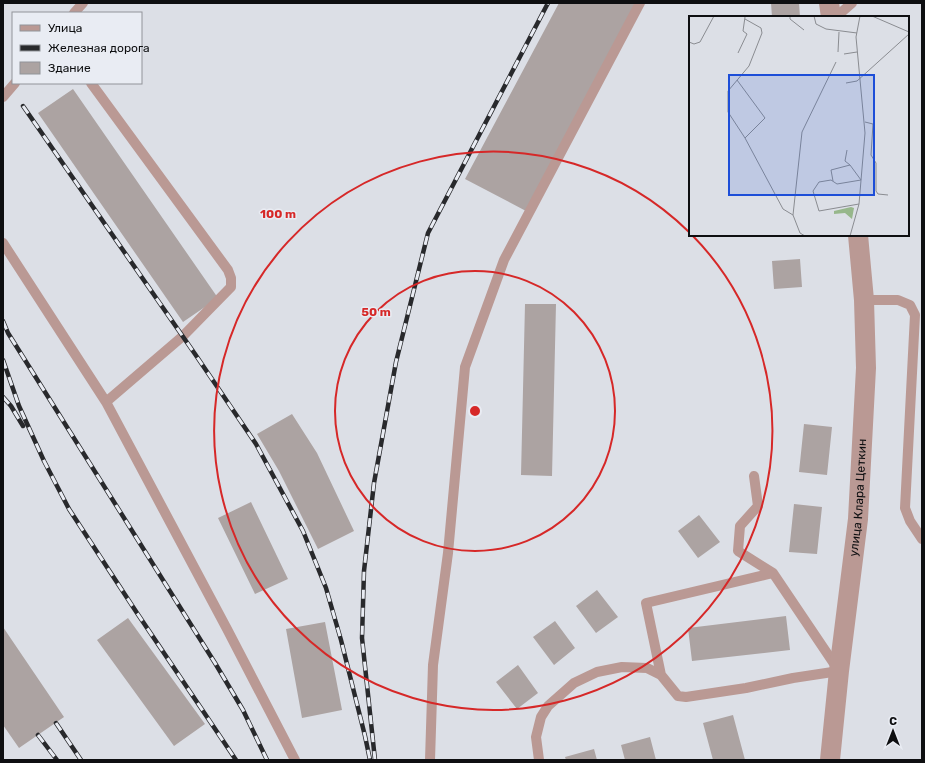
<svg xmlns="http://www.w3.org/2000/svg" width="925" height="763" font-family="Rubik,sans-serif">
<rect width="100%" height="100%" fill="#dcdfe6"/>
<path fill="#aca3a2" d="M559,3H637L526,211L465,179Z
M771,3H799L800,17H772Z
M73,89L218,298L183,322L38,113Z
M800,259L802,287L774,289L772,261Z
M525,304H556L552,476L521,475Z
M292,414L317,453L354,531L318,549L279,471L257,434Z
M804,424L832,427L827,475L799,472Z
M251,502L288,579L255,594L218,518Z
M794,504L822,507L817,554L789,552Z
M699,515L720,542L698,558L678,531Z
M597,590L618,617L596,633L576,606Z
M786,616L790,650L692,661L688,628Z
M128,618L205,724L174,746L97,640Z
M555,621L575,648L554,665L533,637Z
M325,622L342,710L302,718L286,629Z
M3,627L64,717L19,748L3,725Z
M518,665L538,693L517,709L496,682Z
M733,715L745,760H713L703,723Z
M650,737L656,760H625L621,745Z
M594,749L597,760H566L565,757Z"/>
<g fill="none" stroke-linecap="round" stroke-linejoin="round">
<path stroke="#ba9994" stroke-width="10" d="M74,13L83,3
M836,17L852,3
M91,83L228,270L231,278V287L183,336L106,402
M3,97L15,83
M3,243L106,402L227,629L295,760
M864,300H898L910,305L915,315L905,508L910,521L922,539
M754,476L758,506L740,526L738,551L773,573
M430,760L433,665L448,553L465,367L504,260L640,3
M539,760L536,737L541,717L548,706L574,683L597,672L622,667L647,668L661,675L678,696L686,697L746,688L793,678L839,671L773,573L646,603L661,675"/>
<g stroke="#ba9994" stroke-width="20">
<path d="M829,3L831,17"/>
<path id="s1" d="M830,760L839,671L858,519L866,368L864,300L858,235"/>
</g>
<defs>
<path id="rail" d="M23,106L195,354L256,444L303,531L326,588L341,640L365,736L370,760
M3,321L8,333L215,663L243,710L267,760
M3,360L19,406L44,461L69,509L137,613L236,760
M3,397L11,406L23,426
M56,723L81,760
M38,735L57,760
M375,760L362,638L364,571L374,483L396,362L428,233L548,3"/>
</defs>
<use href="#rail" stroke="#28292c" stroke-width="4.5"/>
<use href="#rail" stroke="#e9ecf3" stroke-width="3" stroke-dasharray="9" stroke-linecap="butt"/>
</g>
<g fill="none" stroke="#d62828" stroke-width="2">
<circle cx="475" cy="411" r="140"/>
<path d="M692 235A279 279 0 1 1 689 232"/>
</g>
<g text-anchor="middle" stroke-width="3" stroke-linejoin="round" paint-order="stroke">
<g font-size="12" fill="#0e0f11" stroke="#e9ecf3">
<text dy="4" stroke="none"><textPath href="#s1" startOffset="264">улица Клара Цеткин</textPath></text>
</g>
</g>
<g transform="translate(689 16)">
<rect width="220" height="220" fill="#dcdfe6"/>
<path d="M162,191L165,192L163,203L156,197L145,198V195Z" fill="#97b78b"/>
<path fill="none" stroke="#8a8c91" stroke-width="1" d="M101,0V3L115,14M125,0L127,8L137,13L168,17M183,0L220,16M56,3L72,12L73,17L60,50L39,75V96L56,122L94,193L104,199M0,26L5,28L11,26L25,0M149,36L150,16M49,37L58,18L54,15L56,1M155,38L168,36M48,64L76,102L56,122M157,67L168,65L220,18M176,106L184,108L182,139L187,147V175L189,178L199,179M158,134L156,145L161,149M144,165L142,154L161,149L172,164L148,168L142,164L130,166L124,175L130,195L170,188M116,220L111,217L104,199L113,116L147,46M161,220L170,188L176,117L167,21L171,0"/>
<path fill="#1d4ed8" fill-opacity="0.15" stroke="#1d4ed8" stroke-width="2" d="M40,59H185V179H40Z"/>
<rect width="220" height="220" fill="none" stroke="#0e0f11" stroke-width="2"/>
</g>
<circle cx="475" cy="411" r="6" fill="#d62828" stroke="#e9ecf3" stroke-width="2"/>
<g font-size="12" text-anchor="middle" font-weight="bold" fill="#d62828" stroke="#e9ecf3" stroke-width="3" stroke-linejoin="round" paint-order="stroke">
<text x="278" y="218">100 m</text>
<text x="376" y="316">50 m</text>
</g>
<rect width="925" height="763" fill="none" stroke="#0e0f11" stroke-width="8"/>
<rect x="12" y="12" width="130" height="72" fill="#e9ecf3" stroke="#919499"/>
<rect x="20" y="25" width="20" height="6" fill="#ba9994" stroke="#919499"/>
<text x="48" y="32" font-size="12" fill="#0e0f11">Улица</text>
<rect x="20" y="45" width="20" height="6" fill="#28292c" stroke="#919499"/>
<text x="48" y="52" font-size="12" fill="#0e0f11">Железная дорога</text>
<rect x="20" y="62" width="20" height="12" fill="#aca3a2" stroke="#919499"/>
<text x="48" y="72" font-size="12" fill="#0e0f11">Здание</text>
<g transform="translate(893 731)" stroke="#e9ecf3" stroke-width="3" paint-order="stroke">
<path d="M0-3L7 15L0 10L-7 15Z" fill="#0e0f11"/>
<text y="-6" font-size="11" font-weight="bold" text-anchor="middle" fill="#0e0f11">С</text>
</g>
</svg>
